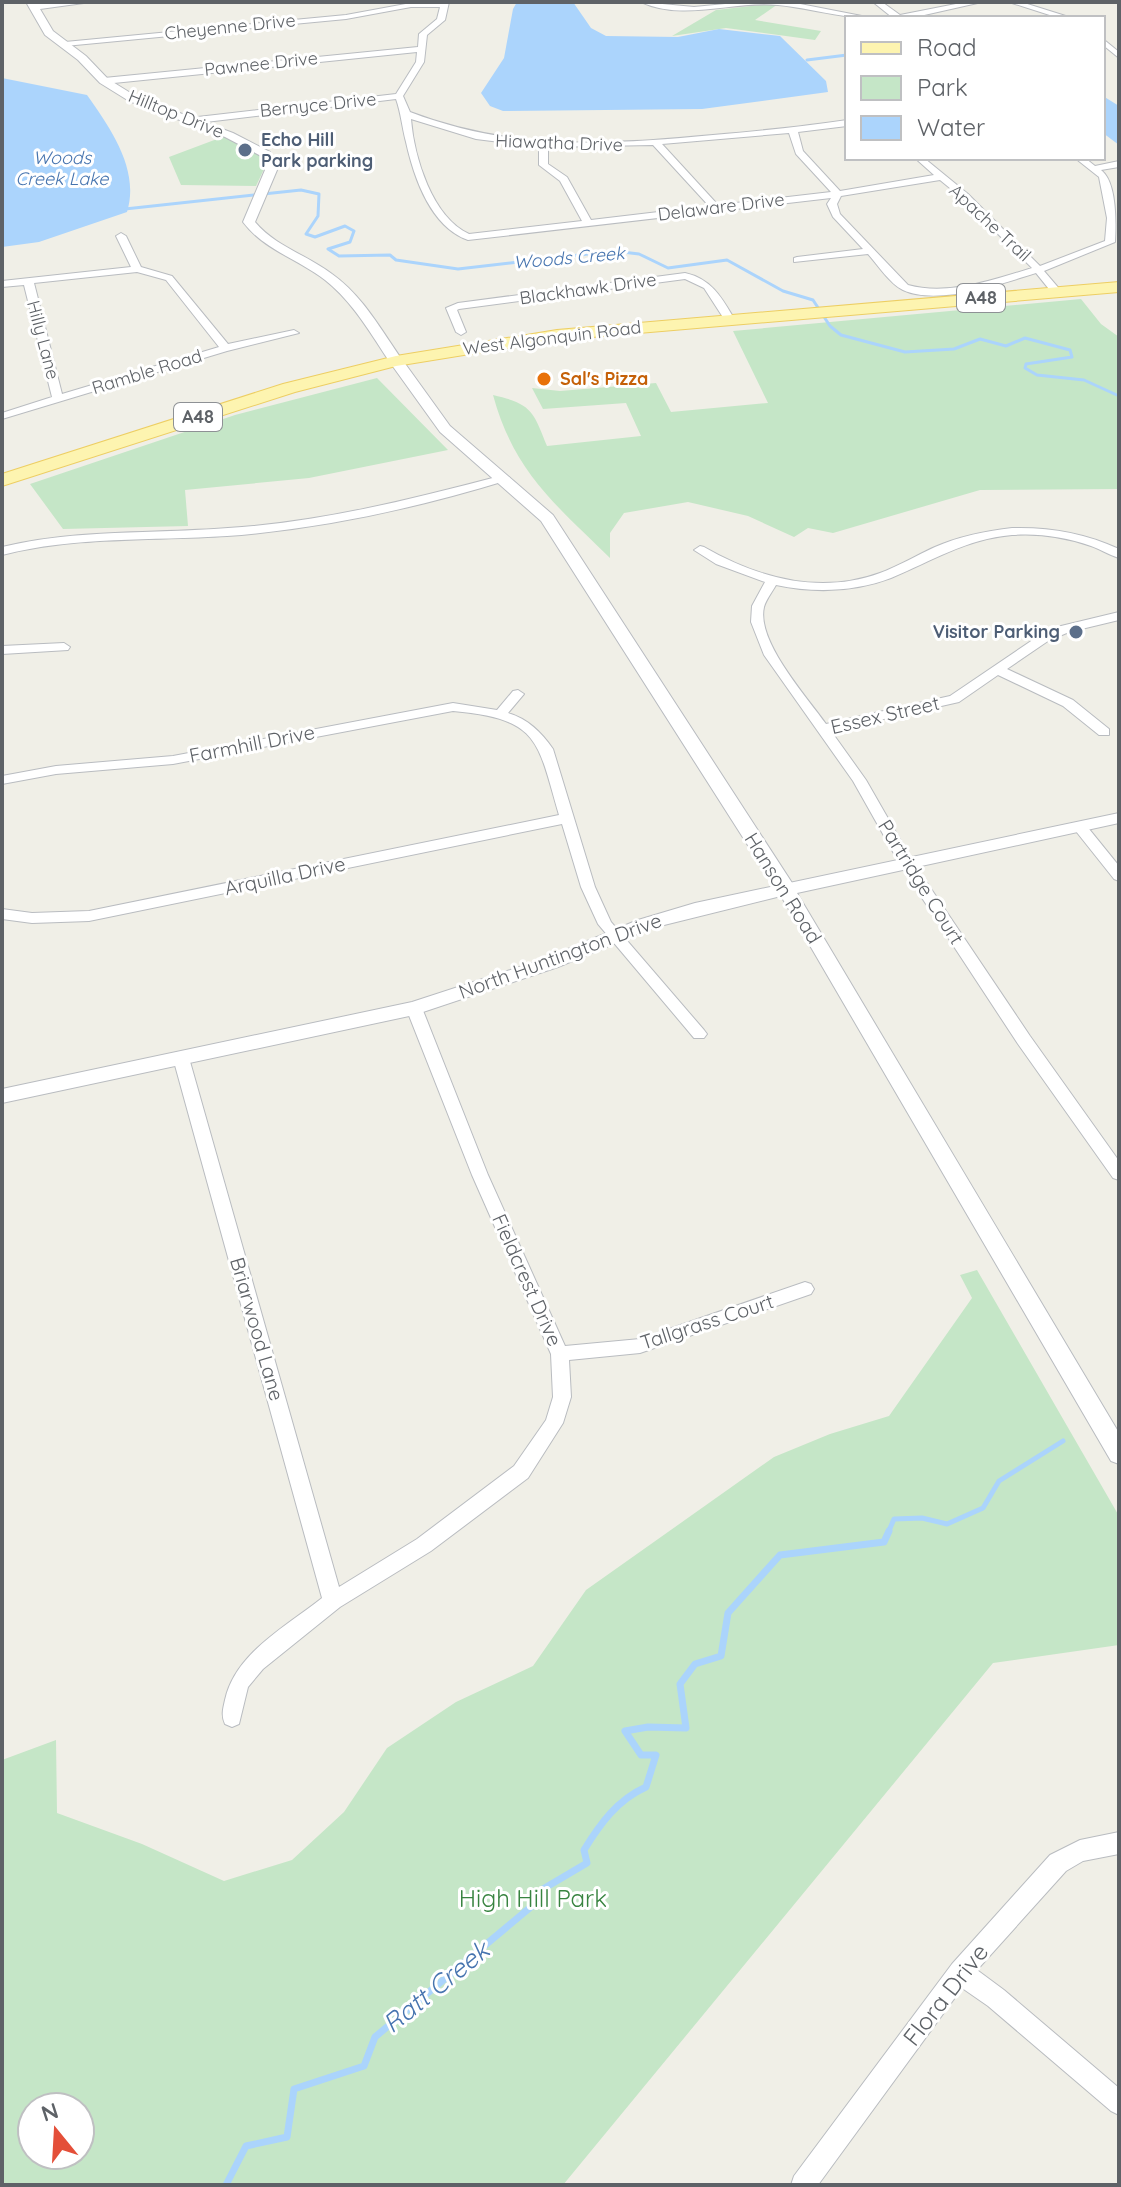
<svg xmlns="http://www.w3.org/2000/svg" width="1121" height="2187" font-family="Quicksand,sans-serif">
<rect width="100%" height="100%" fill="#f0efe7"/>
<path fill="#c5e6c7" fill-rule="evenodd" d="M769,4H778L755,20L821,31L815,40L726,28L672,36L716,10Z
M225,136L263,156L265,167L256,186L181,185L169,157Z
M1081,299L1101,324L1119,337V489L980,490L833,533L808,528L794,537L748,516L688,502L624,513L610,533V558C555,504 514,472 493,395C532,404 533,411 547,446L641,436L626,403L543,409L532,388L560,391L656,383L671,412L768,403L733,331Z
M377,378L448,450L309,478L185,490L188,526L63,529L30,484L235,415Z
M977,1270L1119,1516V1645L993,1663L563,2185H2V1760L56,1740L57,1813L142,1844L224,1881L292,1860L344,1812L387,1748L456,1702L533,1666L586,1590L774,1457L830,1434L889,1416L972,1298L960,1275ZM32,2107H80V2155H32Z"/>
<path fill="#abd4fc" d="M517,2H573L591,28L606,36L678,37L719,29L780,36L826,81L828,92L702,109L503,111L490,106L481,93L504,58L513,9Z
M2,78L87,95C111,129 140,170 127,212L39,242L2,247Z
M1103,96L1119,106V145L1103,133Z"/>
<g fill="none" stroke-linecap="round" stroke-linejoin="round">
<path stroke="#abd4fc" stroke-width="3" d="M807,60L847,55
M125,209L301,190L319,194L318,216L306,234L315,237L345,226L354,231L350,242L328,249L339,256L390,255L396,260L458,269L614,251L639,254L668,268L727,260L783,291L813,300L830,326L841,335L905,352L954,349L980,339L1006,346L1025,338L1070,350L1072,357L1026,364L1025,368L1037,375L1084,380L1119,396"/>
<path stroke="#abd4fc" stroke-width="5" d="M888,1533L894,1519L922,1518L947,1524L983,1508L999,1481L1063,1441"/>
<path stroke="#abd4fc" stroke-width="7" d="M226,2185L246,2146L287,2137L294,2089L364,2066L375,2037L538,1901L543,1889L587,1863L584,1850C600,1824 617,1800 646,1787L656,1755H641L625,1731L648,1727L686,1728L680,1684L695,1664L721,1656L728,1613L780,1555L884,1542L889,1531"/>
<defs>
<path id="minor" d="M449,2L445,20L427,35L424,62L403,96L410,112C512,151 605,145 713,135C758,131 802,127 847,120V126L798,132L803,151L840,191L934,175L915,158H924L968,194L1040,266L1105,241L1107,218L1099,177L1075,158H1085L1095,166L1119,161V167L1101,170C1117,182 1116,223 1115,242L1044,271L1062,292L1061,294H1053L1036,273C1001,284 937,306 903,290C890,284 878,265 868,254L794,262V258L797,257L863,249L833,217L827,204L831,198L468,240C431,227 414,178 406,142C402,127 401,113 396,99L189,124L185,121L189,118L396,94L416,62L417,52L104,84L100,81L104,78L418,47L419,34L437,19L440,7H411L346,19L65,46L61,44L65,42L346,15L411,3ZM411,119L476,139L539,147V165L560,181L582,221L469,234C432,217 414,157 411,119ZM789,133L796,154L831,192L718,205L662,144ZM653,145L709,206L591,220L567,177L548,164V147ZM940,180L962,198L1032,268C993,280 948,296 908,285L840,214L837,204L841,196Z
M641,2L694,7L746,2H790L872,18C840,18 810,8 778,5C736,0 684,22 641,2Z
M873,2H882L900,15L966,2H982L911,18H893Z
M1009,2H1021L1072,18H1059Z
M1103,39L1119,52V58L1103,45Z
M121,233L126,236L141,267L172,276L228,344L294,330L299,333L227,351L2,419V413L52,397L24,285L2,287V281L131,267L116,236ZM137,272L166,280L219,347L62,394L34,283Z
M685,273C712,279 722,298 735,320L734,322H726L704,288L685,279L459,309L457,310L466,332L461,335L456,332L446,308L458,303Z
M504,475L510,478L508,480C417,508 322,529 227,536C151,541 76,536 2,555V547C77,529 152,534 228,528C322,522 413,499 504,475Z
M1012,528C1050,527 1085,533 1119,549V558C1109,555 1100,549 1091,546C1065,537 1039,533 1012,535C966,539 932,561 891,578C854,592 814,593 776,585C772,592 766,600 764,607C756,641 807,697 826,724L950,696L1040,635L1061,626L1119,612V620L1069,632L1048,641L1007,669L1073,700L1109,729V735H1099L1063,706L998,675L959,702L831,731L866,780L913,862L1030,1036L1119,1161V1180L1113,1178L1018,1044L901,866L853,781L764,655L751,622L752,606L765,582L716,564L694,550L700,546L704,547C758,578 820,595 880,573C899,566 917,555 935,547C960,536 986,531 1012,528Z
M64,643L70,647L68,650L2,654V646Z
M518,690L524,694L508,713C528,719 541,732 553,749L595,887L611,922L704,1030L707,1034L704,1038H694L598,924L581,887L562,824L89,921L32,923L2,919V909L32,913L89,911L559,815C537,740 540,719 453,711L173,764L56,774L2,784V776L56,766L173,756L453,703L497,710L513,691Z
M1080,823L1085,824L1119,866V881L1114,879L1075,830L1073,827Z
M414,1003L422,1008L488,1175L565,1346L640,1339L805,1282L811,1284L814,1289L811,1294L640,1353L569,1360L571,1397L563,1423L528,1478L431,1551L340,1607L263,1669L248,1687L239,1724L232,1727L225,1724C221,1715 223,1709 225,1700C235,1653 287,1626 322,1598L173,1058L175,1054L181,1052L189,1058L339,1587L417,1539L514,1466L546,1420L553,1397L551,1354L472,1175L406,1008Z
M1119,1832V1854L1083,1861L1066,1871L977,1970L1004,1990L1119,2088V2115L1111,2111L988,2006L962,1988L818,2185H791L794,2176L952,1964L1050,1855L1080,1840Z"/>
<path id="tertiary" d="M26,2H91L40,9L53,31L86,56L108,79L137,97L233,133L270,152L277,170L255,222C275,246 307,255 332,274C363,296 381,330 403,361L401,364H391C371,334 353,302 325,280C298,259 264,250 243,222L265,170L261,156L225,137L129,101L100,83L78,60L45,35Z
M1119,813V823L797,893L1119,1433V1464L1111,1461L781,896L652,928L558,967L414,1015L2,1103V1089L412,1002L544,959L638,920L695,903Z"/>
<path id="secondary" d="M391,358H401L450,426L553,515L796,889L793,894H779L541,521L440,432L389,361Z"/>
<path id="primary" d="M1119,282V292L557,340L396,366L295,392L2,486V474L283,384L396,356L557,330Z"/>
</defs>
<use href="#minor" stroke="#b9bcc0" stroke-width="2"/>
<use href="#tertiary" stroke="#b9bcc0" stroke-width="2"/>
<use href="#secondary" stroke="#b8bbc0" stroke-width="2"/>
<use href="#primary" stroke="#edce63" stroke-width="2"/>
<use href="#minor" fill="#fff" fill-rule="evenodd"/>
<use href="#tertiary" fill="#fff" fill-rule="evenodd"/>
<use href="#secondary" fill="#fff" fill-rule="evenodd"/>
<use href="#primary" fill="#fdf4b0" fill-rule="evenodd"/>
</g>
<g fill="#5c6f8a" stroke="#fff" stroke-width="3">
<circle cx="245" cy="150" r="8"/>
<circle cx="1076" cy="632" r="8"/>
</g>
<circle fill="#e8710a" stroke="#fff" stroke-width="3" cx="544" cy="379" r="8"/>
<g text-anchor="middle" stroke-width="6" stroke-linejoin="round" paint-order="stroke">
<g font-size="18" fill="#5e6267" stroke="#fff">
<text transform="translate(230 27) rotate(-6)" y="6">Cheyenne Drive</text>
<text transform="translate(261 64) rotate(-6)" y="6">Pawnee Drive</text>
<text transform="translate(318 105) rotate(-6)" y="6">Bernyce Drive</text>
<text transform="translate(176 114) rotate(22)" y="6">Hilltop Drive</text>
<text transform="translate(559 143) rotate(2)" y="6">Hiawatha Drive</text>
<text transform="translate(721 207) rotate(-7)" y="6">Delaware Drive</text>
<text transform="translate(990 223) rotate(43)" y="6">Apache Trail</text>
<text transform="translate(588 289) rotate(-8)" y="6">Blackhawk Drive</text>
<text transform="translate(552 338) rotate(-7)" y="6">West Algonquin Road</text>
<text transform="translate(43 340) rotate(75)" y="6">Hilly Lane</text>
<text transform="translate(147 372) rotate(-17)" y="6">Ramble Road</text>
</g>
<g font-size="18" font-weight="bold" fill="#4e5e75" stroke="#fff" text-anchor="start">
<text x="261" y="146">Echo Hill<tspan x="261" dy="21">Park parking</tspan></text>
<text x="1060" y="638" text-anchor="end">Visitor Parking</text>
</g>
<g font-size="18" font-style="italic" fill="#4674af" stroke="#fff">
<text x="62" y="164">Woods<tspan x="62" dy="21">Creek Lake</tspan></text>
<text transform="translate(569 258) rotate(-5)" y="6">Woods Creek</text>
</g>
<g fill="#fff" stroke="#8e9195" stroke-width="2">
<rect x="957" y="284" width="48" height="28" rx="6"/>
<rect x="174" y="403" width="48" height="28" rx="6"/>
</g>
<g font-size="18" font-weight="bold" fill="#5e6267">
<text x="981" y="304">A48</text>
<text x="198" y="423">A48</text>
</g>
<g font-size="18" font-weight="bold" fill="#c56008" stroke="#fff" text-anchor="start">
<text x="560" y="385">Sal's Pizza</text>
</g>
<g font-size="20" fill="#5e6267" stroke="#fff">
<text transform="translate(885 715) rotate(-13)" y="7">Essex Street</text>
<text transform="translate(252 744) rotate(-11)" y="7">Farmhill Drive</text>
<text transform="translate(285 876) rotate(-12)" y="7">Arquilla Drive</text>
<text transform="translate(921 882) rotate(58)" y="7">Partridge Court</text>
<text transform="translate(783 888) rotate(58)" y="7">Hanson Road</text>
<text transform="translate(560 956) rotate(-20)" y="7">North Huntington Drive</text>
<text transform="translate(527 1280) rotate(66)" y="7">Fieldcrest Drive</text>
<text transform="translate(707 1322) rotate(-18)" y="7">Tallgrass Court</text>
<text transform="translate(257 1329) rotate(74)" y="7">Briarwood Lane</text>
</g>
<g font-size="24" fill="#388440" stroke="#fff">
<text x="533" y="1907">High Hill Park</text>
</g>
<g font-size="24" fill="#5e6267" stroke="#fff">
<text transform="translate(946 1995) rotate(-52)" y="8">Flora Drive</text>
</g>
<g font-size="26" font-style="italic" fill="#4674af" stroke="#fff">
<text transform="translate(436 1987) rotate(-39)" y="9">Ratt Creek</text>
</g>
</g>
<rect width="1121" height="2187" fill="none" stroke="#5e6267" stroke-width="8"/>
<rect x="845" y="16" width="260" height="144" fill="#ffffff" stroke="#bfc0c2" stroke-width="2"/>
<rect x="861" y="42" width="40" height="12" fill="#fdf4b0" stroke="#bfc0c2" stroke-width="2"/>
<text x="917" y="56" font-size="24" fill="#5e6267">Road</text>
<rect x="861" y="76" width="40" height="24" fill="#c5e6c7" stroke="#bfc0c2" stroke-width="2"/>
<text x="917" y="96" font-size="24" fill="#5e6267">Park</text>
<rect x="861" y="116" width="40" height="24" fill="#abd4fc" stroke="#bfc0c2" stroke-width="2"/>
<text x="917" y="136" font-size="24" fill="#5e6267">Water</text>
<g transform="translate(56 2131) rotate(342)"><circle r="38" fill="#ffffff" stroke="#bfc0c2" stroke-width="2"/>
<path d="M0-6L14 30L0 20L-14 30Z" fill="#e44f39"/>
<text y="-12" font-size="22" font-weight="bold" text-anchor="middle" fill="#5e6267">N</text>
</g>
</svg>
